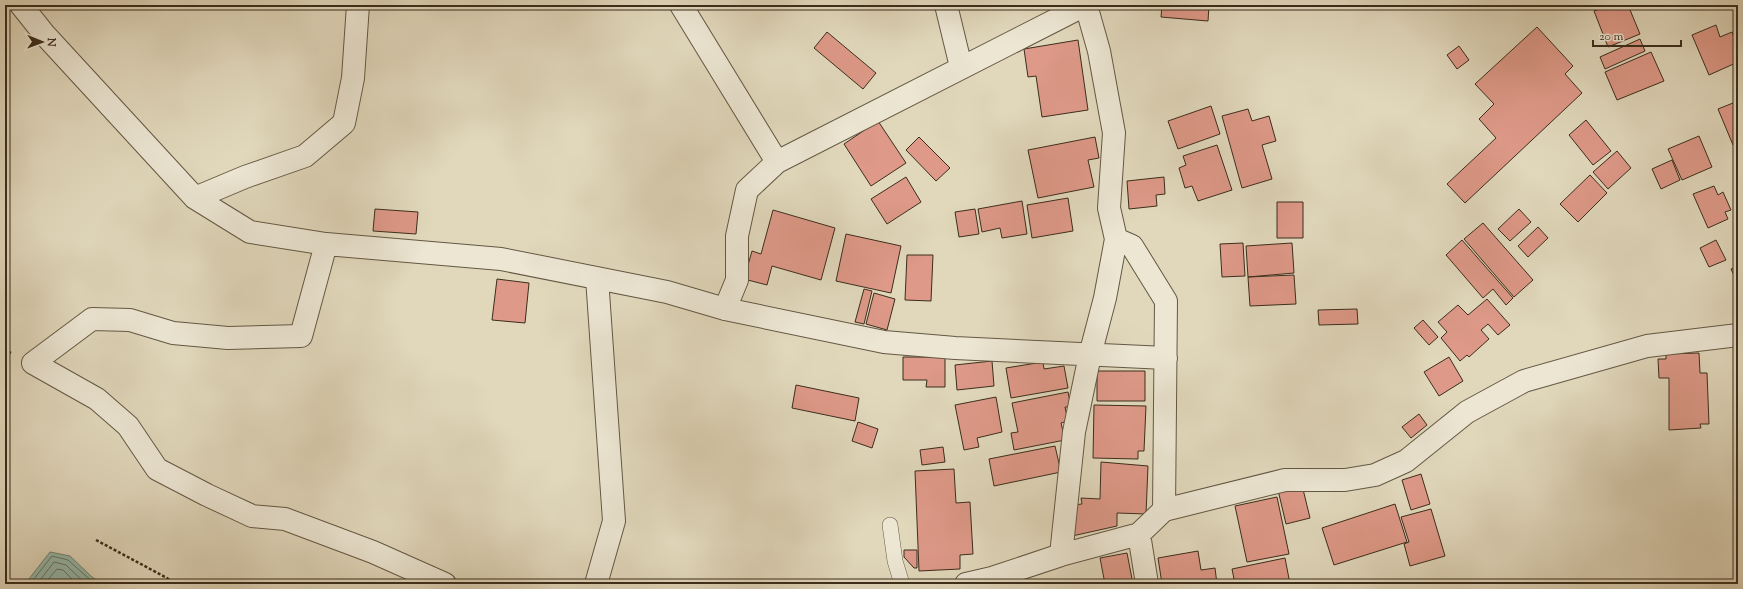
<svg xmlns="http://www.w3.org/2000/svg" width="1743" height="589" font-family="'Sorts Mill Goudy',serif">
<rect width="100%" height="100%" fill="#e1d8bc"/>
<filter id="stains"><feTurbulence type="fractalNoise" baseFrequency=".005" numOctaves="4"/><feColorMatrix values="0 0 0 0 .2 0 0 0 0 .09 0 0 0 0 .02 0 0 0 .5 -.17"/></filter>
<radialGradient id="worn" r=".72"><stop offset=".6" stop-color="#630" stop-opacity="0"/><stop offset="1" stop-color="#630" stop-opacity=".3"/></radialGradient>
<path fill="#95baac" stroke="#718272" d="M50,552L70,556L92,577L103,584H25Z"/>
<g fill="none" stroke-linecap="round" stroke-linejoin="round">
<path stroke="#687464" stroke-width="1" d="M30,584L52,556L68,560L95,584
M37,584L54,562L66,565L86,584
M44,584L57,569L63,570L77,584"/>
</g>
<path fill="#de9988" stroke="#3b2d1c" d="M1162,5H1209L1208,21L1161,17Z
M1610,5H1628L1640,34L1608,47L1594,11Z
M1716,25L1720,37L1732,32L1738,48V62L1709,75L1692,35Z
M1537,27L1573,66L1565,74L1582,93L1465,203L1447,184L1496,138L1479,119L1494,104L1475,84Z
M827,32L876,73L863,89L814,48Z
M1640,39L1645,51L1605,69L1600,57Z
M1078,40L1088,110L1042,117L1036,76L1028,77L1024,49Z
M1459,46L1469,60L1457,69L1447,55Z
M1651,52L1664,81L1617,100L1605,72Z
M1733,103L1736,110L1738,109V143L1733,145L1718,109Z
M1211,106L1220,134L1178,149L1168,121Z
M1248,109L1252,121L1269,116L1276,141L1262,145L1272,179L1242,188L1222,116Z
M1586,120L1611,151L1593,165L1569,135Z
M878,121L906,163L871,186L844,144Z
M1699,136L1712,167L1682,180L1668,149Z
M919,137L950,168L936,181L906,150Z
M1095,137L1099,158L1088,160L1094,187L1038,198L1028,150Z
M1217,145L1232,190L1198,201L1192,186L1185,188L1179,168L1186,165L1183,156Z
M1617,151L1631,168L1608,189L1593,172Z
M1672,160L1680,180L1661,189L1652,169Z
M1590,175L1607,193L1578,222L1560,204Z
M906,177L921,202L887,224L871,199Z
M1164,177L1165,194L1156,195L1157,206L1129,209L1127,181Z
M1714,186L1718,195L1723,192L1731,210L1725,212L1728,219L1708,228L1693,194Z
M1068,198L1073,231L1032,238L1027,205Z
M1022,201L1027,234L1002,238L1000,228L982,232L978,209Z
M1277,202H1303V238H1277Z
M375,209L418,212L416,234L373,231Z
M975,209L979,234L959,237L955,212Z
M1519,209L1531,222L1510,241L1498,229Z
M773,210L835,228L821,280L772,266L767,285L744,279L752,251L761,254Z
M1483,223L1533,280L1514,297L1464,239Z
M1538,227L1548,238L1528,257L1518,246Z
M846,234L901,246L891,293L836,281Z
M1462,240L1513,298L1506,305L1493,289L1483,298L1446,255Z
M1716,240L1726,260L1709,267L1700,248Z
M1243,243L1245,276L1222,277L1220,244Z
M1292,243L1294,273L1248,277L1246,246Z
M907,255H933L931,301L905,300Z
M1738,266V284L1731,269Z
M1294,275L1296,304L1250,306L1248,277Z
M497,279L529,283L525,323L492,320Z
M864,289L872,291L864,324L855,322Z
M874,293L895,299L887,330L866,324Z
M1487,299L1510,325L1498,335L1488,324L1481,330L1489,339L1469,357L1467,355L1460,361L1441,338L1447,332L1438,322L1458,305L1468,315Z
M1357,309L1358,324L1319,325L1318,310Z
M1423,320L1438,337L1429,345L1414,328Z
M1699,353L1700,373H1707L1709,424H1700L1701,428L1669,430V378H1659L1658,359H1666V354Z
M903,357H945V387H926L927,380H903Z
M1449,357L1463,381L1439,396L1424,372Z
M992,361L994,386L957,390L955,365Z
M1043,362L1044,369L1064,366L1068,388L1011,398L1006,368Z
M1097,371H1145V401H1097Z
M796,385L859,398L855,421L792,408Z
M1068,392L1071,407H1065L1068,421L1061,423L1065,440L1014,450L1011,433L1018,432L1012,403Z
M996,397L1002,432L977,438L979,447L964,450L955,405Z
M1094,405L1146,406L1144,451H1138V459L1093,458Z
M1419,414L1427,425L1411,438L1402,427Z
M858,422L878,429L872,448L852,441Z
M1055,446L1061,472L994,486L989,459Z
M943,447L945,462L922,465L920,450Z
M1101,462L1148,466L1146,514L1117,513V526L1072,536L1073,505L1082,504L1081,498L1100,499Z
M954,469L956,503L970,502L973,554L960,555V569L919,571L915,471Z
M1421,474L1430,504L1411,510L1402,480Z
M1302,485L1310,518L1286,524L1278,490Z
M1277,497L1289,554L1247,562L1235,506Z
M1395,504L1407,542L1334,565L1322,528Z
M1431,509L1445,556L1410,566L1404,544L1409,542L1401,517Z
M904,550H917V568H914L904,557Z
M1198,551L1201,570L1215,568L1217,584H1162L1158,558Z
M1127,553L1133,584H1105L1100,558Z
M1285,558L1290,584H1235L1232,569Z"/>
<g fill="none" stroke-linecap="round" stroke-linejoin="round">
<defs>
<path id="service" d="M890,525L895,561L902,584"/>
<path id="minor" d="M21,5L45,35L195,198L250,232L326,244
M681,5L777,162
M946,5L961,67
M195,198L245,177L305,156L344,123L353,78L358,5
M1116,239L1132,246L1166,301L1164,510
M725,309L737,280V236L747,190L777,162L1085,5
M1139,534L1147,584
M1061,555L1074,432L1090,355L1105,298L1116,239L1109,208L1114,133L1099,51L1086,5
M445,584L373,552L285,519L252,516L207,495L157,469L128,426L97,399L33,363L92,319L130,320L173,333L228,338L301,336L326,244L501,259L667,292L725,309L884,342L955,348L1166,358
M596,584L614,521L597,278
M966,584L992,578L1061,555L1139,534L1164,510L1285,480H1345L1375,475L1406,461L1467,412L1524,381L1647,346L1738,335"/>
</defs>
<use href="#service" stroke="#645844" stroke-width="16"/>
<use href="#minor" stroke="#645844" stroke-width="24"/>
<path stroke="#3b2d1c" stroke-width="2.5" stroke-dasharray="3 2" stroke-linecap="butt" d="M5,350L11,353
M96,540L167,578L173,584"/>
<use href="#service" stroke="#ece6d3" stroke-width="15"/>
<use href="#minor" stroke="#ece6d3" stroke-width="22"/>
</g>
<rect width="1743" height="589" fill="none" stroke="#e1d8bc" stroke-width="20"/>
<rect x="6" y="6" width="1731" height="577" fill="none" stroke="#3b2d1c" stroke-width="2"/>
<rect x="10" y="10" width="1723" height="569" fill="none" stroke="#3b2d1c"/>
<g transform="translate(42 42) rotate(91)" stroke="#ece6d3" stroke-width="3" paint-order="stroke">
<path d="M0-3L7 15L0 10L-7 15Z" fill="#3b2d1c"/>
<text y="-6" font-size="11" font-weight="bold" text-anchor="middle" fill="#3b2d1c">N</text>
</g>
<path d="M1593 40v6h88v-6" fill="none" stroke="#3b2d1c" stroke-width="2"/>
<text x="1599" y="40" font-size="12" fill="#3b2d1c" stroke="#ece6d3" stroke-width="3" paint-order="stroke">20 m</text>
<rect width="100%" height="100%" filter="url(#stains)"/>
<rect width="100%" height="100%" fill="url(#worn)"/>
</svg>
